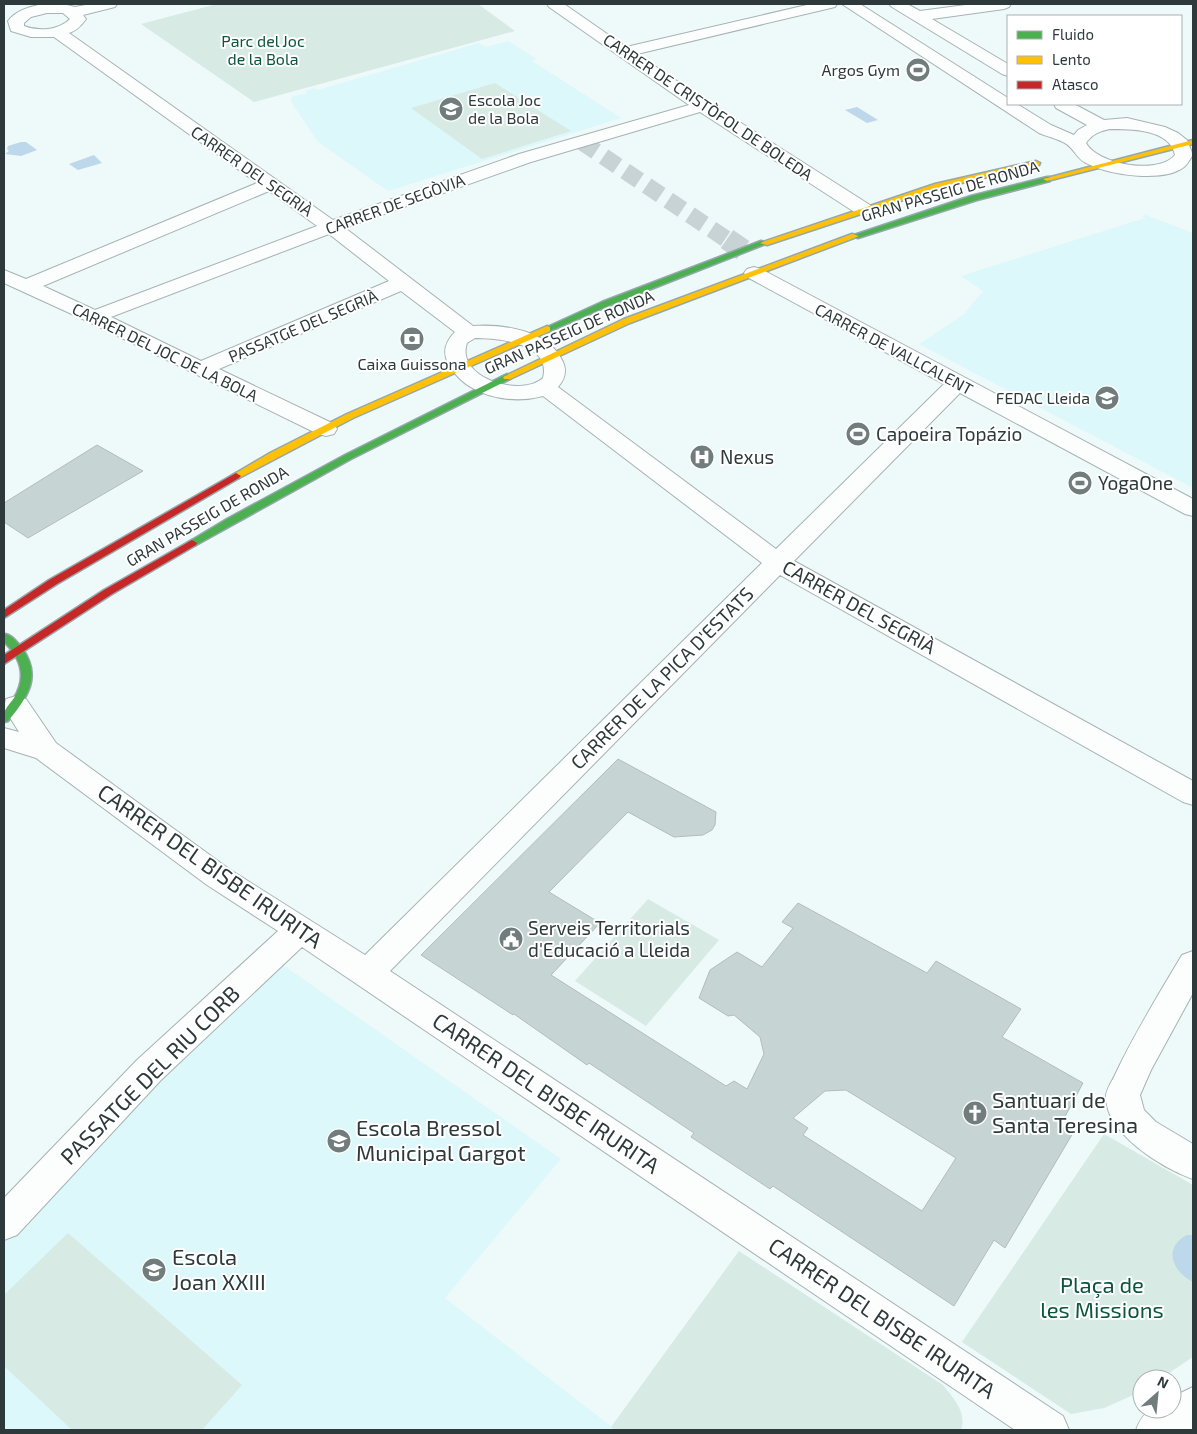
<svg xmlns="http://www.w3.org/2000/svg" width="1197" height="1434" font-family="'Exo 2',sans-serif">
<rect width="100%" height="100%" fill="#eef9fa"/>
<path fill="#dcf8fb" d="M508,41L537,59L532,61L621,118L388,191L318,142L290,100L293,99L291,97L307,93L305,91L315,88L318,90L479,43L486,47Z
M1146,215L1193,233V488L919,344L963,315L983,291L961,276L1145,218L1142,216Z
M280,963L561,1159L445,1298L616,1430H4V1243L161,1074Z"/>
<path fill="#d7eae3" d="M217,4H478L515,31L254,102L141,24Z
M495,83L571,131L482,159L411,108Z
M648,899L719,940L646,1026L575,981Z
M1104,1134L1193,1185V1357L1160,1379H1142V1391L1104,1408L1071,1414L962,1342Z
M68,1233L242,1385L202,1430H72L4,1366V1295Z
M739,1251L943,1385C954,1399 967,1412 961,1430H616L611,1427Z"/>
<path fill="#bdd7eb" d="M857,107L878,120L867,123L845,110Z
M21,142H26L37,150L21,156L5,154L9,151L7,149L8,146Z
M94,155L102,163L78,170L69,164Z
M1187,1235H1193V1282C1173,1272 1162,1248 1187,1235Z"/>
<path fill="#c6d5d4" stroke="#b2bcbc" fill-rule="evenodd" d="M97,445L143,471L28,538L4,522V503Z
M618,759L716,812L715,825L712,830L703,835L674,837L628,812L549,892L600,923L551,975L726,1086L734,1081L747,1089L764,1054L760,1037L734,1015L728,1016L699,998L710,970L737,952L762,967L793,928L782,922L798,903L927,973L936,961L1021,1009L1002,1037L1083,1083L1060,1126L1073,1133L1005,1248L994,1240L954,1306L773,1186L770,1189L691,1137L694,1133L589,1063L587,1065L514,1014L513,1015L421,955ZM846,1090L956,1158L922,1211L803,1135L808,1128L793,1118L825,1091Z"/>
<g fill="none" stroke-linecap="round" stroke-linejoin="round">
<path stroke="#c7d3d4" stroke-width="17" stroke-dasharray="17 9" stroke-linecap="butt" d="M582,142L729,241"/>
<path stroke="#c7d3d4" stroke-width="22" stroke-dasharray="22 11" stroke-linecap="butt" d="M727,239L743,250"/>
<defs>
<path id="street" d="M42,4H63L75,7L91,4H117L115,7L83,15L86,19C81,26 76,31 69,33L333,220L519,154L689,105L549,7L547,4H564L626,47L811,4H837L835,7L637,54L708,102L870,205L872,209L870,213L863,215L856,213L700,112L531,162L345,228L473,326C503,324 549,330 563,362C567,371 565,379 558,387L776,549L944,384L747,277L744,273L747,269L754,267L761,269L1193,499V516L1185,514L960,393L794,561L1193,781V805L1183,802L780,575L390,971L1063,1416L1069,1430H1015L302,947L161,1080L17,1235L4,1240V1198L137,1060L278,931L207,885L36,758L4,748V728L19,732L4,708L6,699L16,696L26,699L56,743L229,869L365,955L762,563L543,396C510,405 465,396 448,363C442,351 446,341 455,332L401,291L219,369L334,424L337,429L334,434L326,436L318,434L87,321L4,283V270L26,279L257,183L54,37H31L11,31L8,21C16,10 30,7 42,4ZM47,13H63L70,19C59,30 39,32 24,26V23L31,17ZM269,191L317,226L95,310L43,286ZM329,234L389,281L201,361L111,317ZM475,338C498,338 552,343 543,378C521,398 455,378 467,343Z
M842,4H860L1008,98V104H1017L1051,125L1074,135L1078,130L1087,125L1056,108L1054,104H1074L1104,120L1127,118L1165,127L1178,133L1187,140L1193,155C1190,159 1187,165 1184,167C1164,183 1107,175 1086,163C1078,159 1076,153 1070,147C1064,140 1048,137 1039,133ZM1110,129C1131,129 1170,129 1175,155C1159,175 1098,165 1086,143C1092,134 1100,131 1110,129Z
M889,4H907L920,11L973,4H1011L1009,7L1004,9L932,19L1008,64V76L1002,74L892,7Z
M1193,951V993L1151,1070L1140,1095L1144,1110L1156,1122L1193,1144V1179C1163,1168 1105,1134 1106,1096C1106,1090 1112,1081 1115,1075C1134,1034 1159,994 1182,955Z
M1193,1387V1430H1136C1144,1409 1151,1409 1172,1409V1397Z"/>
<path id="fast" d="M1047,177H1050V181L977,200L858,238L851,236L971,196Z
M761,241L768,243L608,306L550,331L547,332L543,329L602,302Z
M507,374L511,377L510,379L351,459L196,545L192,546L187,543L227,519L345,455Z
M4,634C11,634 17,642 22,648C42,676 28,697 8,721L4,722C3,709 7,708 14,698C27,677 21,658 4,642Z"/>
<path id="slow" d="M1193,140V144L1047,181L1043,179Z
M1036,161L1040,163L1039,165L940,188L767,245L760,243L935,184Z
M852,234L859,236L630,323L510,379H504L503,377L624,319Z
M547,326L550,327V331L353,418L239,478H233L231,476L270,453L347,414Z"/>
<path id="jam" d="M236,473L241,476L239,478L57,584L4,618V610L49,580Z
M192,540L197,543L196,545L112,594L4,664V655L104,590Z"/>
</defs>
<use href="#street" stroke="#a7b2b2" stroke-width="2"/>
<use href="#fast" stroke="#94a7ac" stroke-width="3"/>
<use href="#slow" stroke="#94a7ac" stroke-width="3"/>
<use href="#jam" stroke="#94a7ac" stroke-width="3"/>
<use href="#street" fill="#fcfefe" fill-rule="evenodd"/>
<use href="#fast" fill="#4caf50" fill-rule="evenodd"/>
<use href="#slow" fill="#ffc107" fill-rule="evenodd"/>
<use href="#jam" fill="#c62828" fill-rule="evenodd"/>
</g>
<defs>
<symbol id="stadium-disc" viewBox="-11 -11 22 22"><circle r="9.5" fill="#717c7d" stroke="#fff"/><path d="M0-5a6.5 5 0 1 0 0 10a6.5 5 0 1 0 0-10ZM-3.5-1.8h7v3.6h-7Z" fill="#fff"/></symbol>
<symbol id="school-disc" viewBox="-11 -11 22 22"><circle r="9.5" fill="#717c7d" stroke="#fff"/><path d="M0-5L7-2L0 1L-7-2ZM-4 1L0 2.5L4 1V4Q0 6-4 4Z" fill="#fff"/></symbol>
<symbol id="bank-disc" viewBox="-11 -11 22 22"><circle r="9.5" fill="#717c7d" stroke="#fff"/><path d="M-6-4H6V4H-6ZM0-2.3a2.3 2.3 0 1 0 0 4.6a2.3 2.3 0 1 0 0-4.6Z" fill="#fff"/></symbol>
<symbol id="hospital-disc" viewBox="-11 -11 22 22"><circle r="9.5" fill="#717c7d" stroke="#fff"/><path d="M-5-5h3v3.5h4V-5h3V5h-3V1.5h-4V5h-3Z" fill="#fff"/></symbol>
<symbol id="civic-disc" viewBox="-11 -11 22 22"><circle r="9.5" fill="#717c7d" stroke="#fff"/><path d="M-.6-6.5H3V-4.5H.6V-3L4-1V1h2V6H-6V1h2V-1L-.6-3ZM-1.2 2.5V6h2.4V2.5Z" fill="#fff"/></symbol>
<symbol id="church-disc" viewBox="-11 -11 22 22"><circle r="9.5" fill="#717c7d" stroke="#fff"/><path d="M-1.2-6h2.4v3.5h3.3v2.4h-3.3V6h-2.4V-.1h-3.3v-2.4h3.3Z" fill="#fff"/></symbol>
</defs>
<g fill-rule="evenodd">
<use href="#stadium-disc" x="904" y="56" width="28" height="28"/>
<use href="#school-disc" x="437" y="95" width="28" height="28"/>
<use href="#bank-disc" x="398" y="325" width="28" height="28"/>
<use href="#school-disc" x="1093" y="384" width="28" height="28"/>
<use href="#stadium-disc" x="844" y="420" width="28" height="28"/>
<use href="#hospital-disc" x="688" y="443" width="28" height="28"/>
<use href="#stadium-disc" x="1066" y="469" width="28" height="28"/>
<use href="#civic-disc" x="497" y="925" width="28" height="28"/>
<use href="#church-disc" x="961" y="1099" width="28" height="28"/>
<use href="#school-disc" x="325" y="1127" width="28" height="28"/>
<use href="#school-disc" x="140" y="1256" width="28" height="28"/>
</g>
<g text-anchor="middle" stroke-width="4" stroke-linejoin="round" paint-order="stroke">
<g font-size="16" fill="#0b563c" stroke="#fff">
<text x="263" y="47">Parc del Joc<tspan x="263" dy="18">de la Bola</tspan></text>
</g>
<g font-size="16" fill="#2d393a" stroke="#fff" text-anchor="end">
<text x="900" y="76">Argos Gym</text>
<text x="468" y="106" text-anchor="start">Escola Joc<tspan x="468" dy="18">de la Bola</tspan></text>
<text x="412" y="370" text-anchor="middle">Caixa Guissona</text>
<text x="1090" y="404">FEDAC Lleida</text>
</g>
<g font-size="16" fill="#2d393a" stroke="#fff">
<text transform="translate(708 107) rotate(34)" y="6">CARRER DE CRISTÒFOL DE BOLEDA</text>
<text transform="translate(252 171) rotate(35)" y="6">CARRER DEL SEGRIÀ</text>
<text transform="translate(950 191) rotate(-16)" y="6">GRAN PASSEIG DE RONDA</text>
<text transform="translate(395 204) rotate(-20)" y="6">CARRER DE SEGÒVIA</text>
<text transform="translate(303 326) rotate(-23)" y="6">PASSATGE DEL SEGRIÀ</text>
<text transform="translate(569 332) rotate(-24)" y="6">GRAN PASSEIG DE RONDA</text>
<text transform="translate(894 349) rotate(28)" y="6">CARRER DE VALLCALENT</text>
<text transform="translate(165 352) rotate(26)" y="6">CARRER DEL JOC DE LA BOLA</text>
<text transform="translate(207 516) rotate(-30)" y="6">GRAN PASSEIG DE RONDA</text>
</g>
<g font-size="19" fill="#2d393a" stroke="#fff" text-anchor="start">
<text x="876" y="441">Capoeira Topázio</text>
<text x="720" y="464">Nexus</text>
<text x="1098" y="490">YogaOne</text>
<text x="528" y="935">Serveis Territorials<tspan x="528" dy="22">d'Educació a Lleida</tspan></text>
</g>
<g font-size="19" fill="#2d393a" stroke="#fff">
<text transform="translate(859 607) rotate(29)" y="7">CARRER DEL SEGRIÀ</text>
<text transform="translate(662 678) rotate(-45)" y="7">CARRER DE LA PICA D'ESTATS</text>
</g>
<g font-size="22" fill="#2d393a" stroke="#fff">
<text transform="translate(210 866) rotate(35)" y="8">CARRER DEL BISBE IRURITA</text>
<text transform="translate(150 1075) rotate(-45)" y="8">PASSATGE DEL RIU CORB</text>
<text transform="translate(546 1093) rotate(34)" y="8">CARRER DEL BISBE IRURITA</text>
<text transform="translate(882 1318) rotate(34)" y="8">CARRER DEL BISBE IRURITA</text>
</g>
<g font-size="22" fill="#2d393a" stroke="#fff" text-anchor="start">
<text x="992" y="1108">Santuari de<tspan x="992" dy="25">Santa Teresina</tspan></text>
<text x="356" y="1136">Escola Bressol<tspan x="356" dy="25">Municipal Gargot</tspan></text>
<text x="172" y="1265">Escola<tspan x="172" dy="25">Joan XXIII</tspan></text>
</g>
<g font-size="22" fill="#0b563c" stroke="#fff">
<text x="1102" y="1293">Plaça de<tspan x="1102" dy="25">les Missions</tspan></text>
</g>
</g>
<rect width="1197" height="1434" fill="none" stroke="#2d393a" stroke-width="10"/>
<rect x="1007" y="15" width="175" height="90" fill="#ffffff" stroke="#abb0b0"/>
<rect x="1017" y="31" width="25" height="8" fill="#4caf50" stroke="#abb0b0"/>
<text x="1052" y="40" font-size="15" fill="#2d393a">Fluido</text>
<rect x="1017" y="56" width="25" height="8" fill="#ffc107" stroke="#abb0b0"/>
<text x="1052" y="65" font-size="15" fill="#2d393a">Lento</text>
<rect x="1017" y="81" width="25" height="8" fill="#c62828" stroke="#abb0b0"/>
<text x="1052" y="90" font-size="15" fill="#2d393a">Atasco</text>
<g transform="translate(1157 1394) rotate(27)"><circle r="24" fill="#ffffff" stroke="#abb0b0"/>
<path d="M0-4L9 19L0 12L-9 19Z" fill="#717c7d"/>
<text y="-8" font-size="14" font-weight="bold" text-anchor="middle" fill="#2d393a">N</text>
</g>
</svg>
